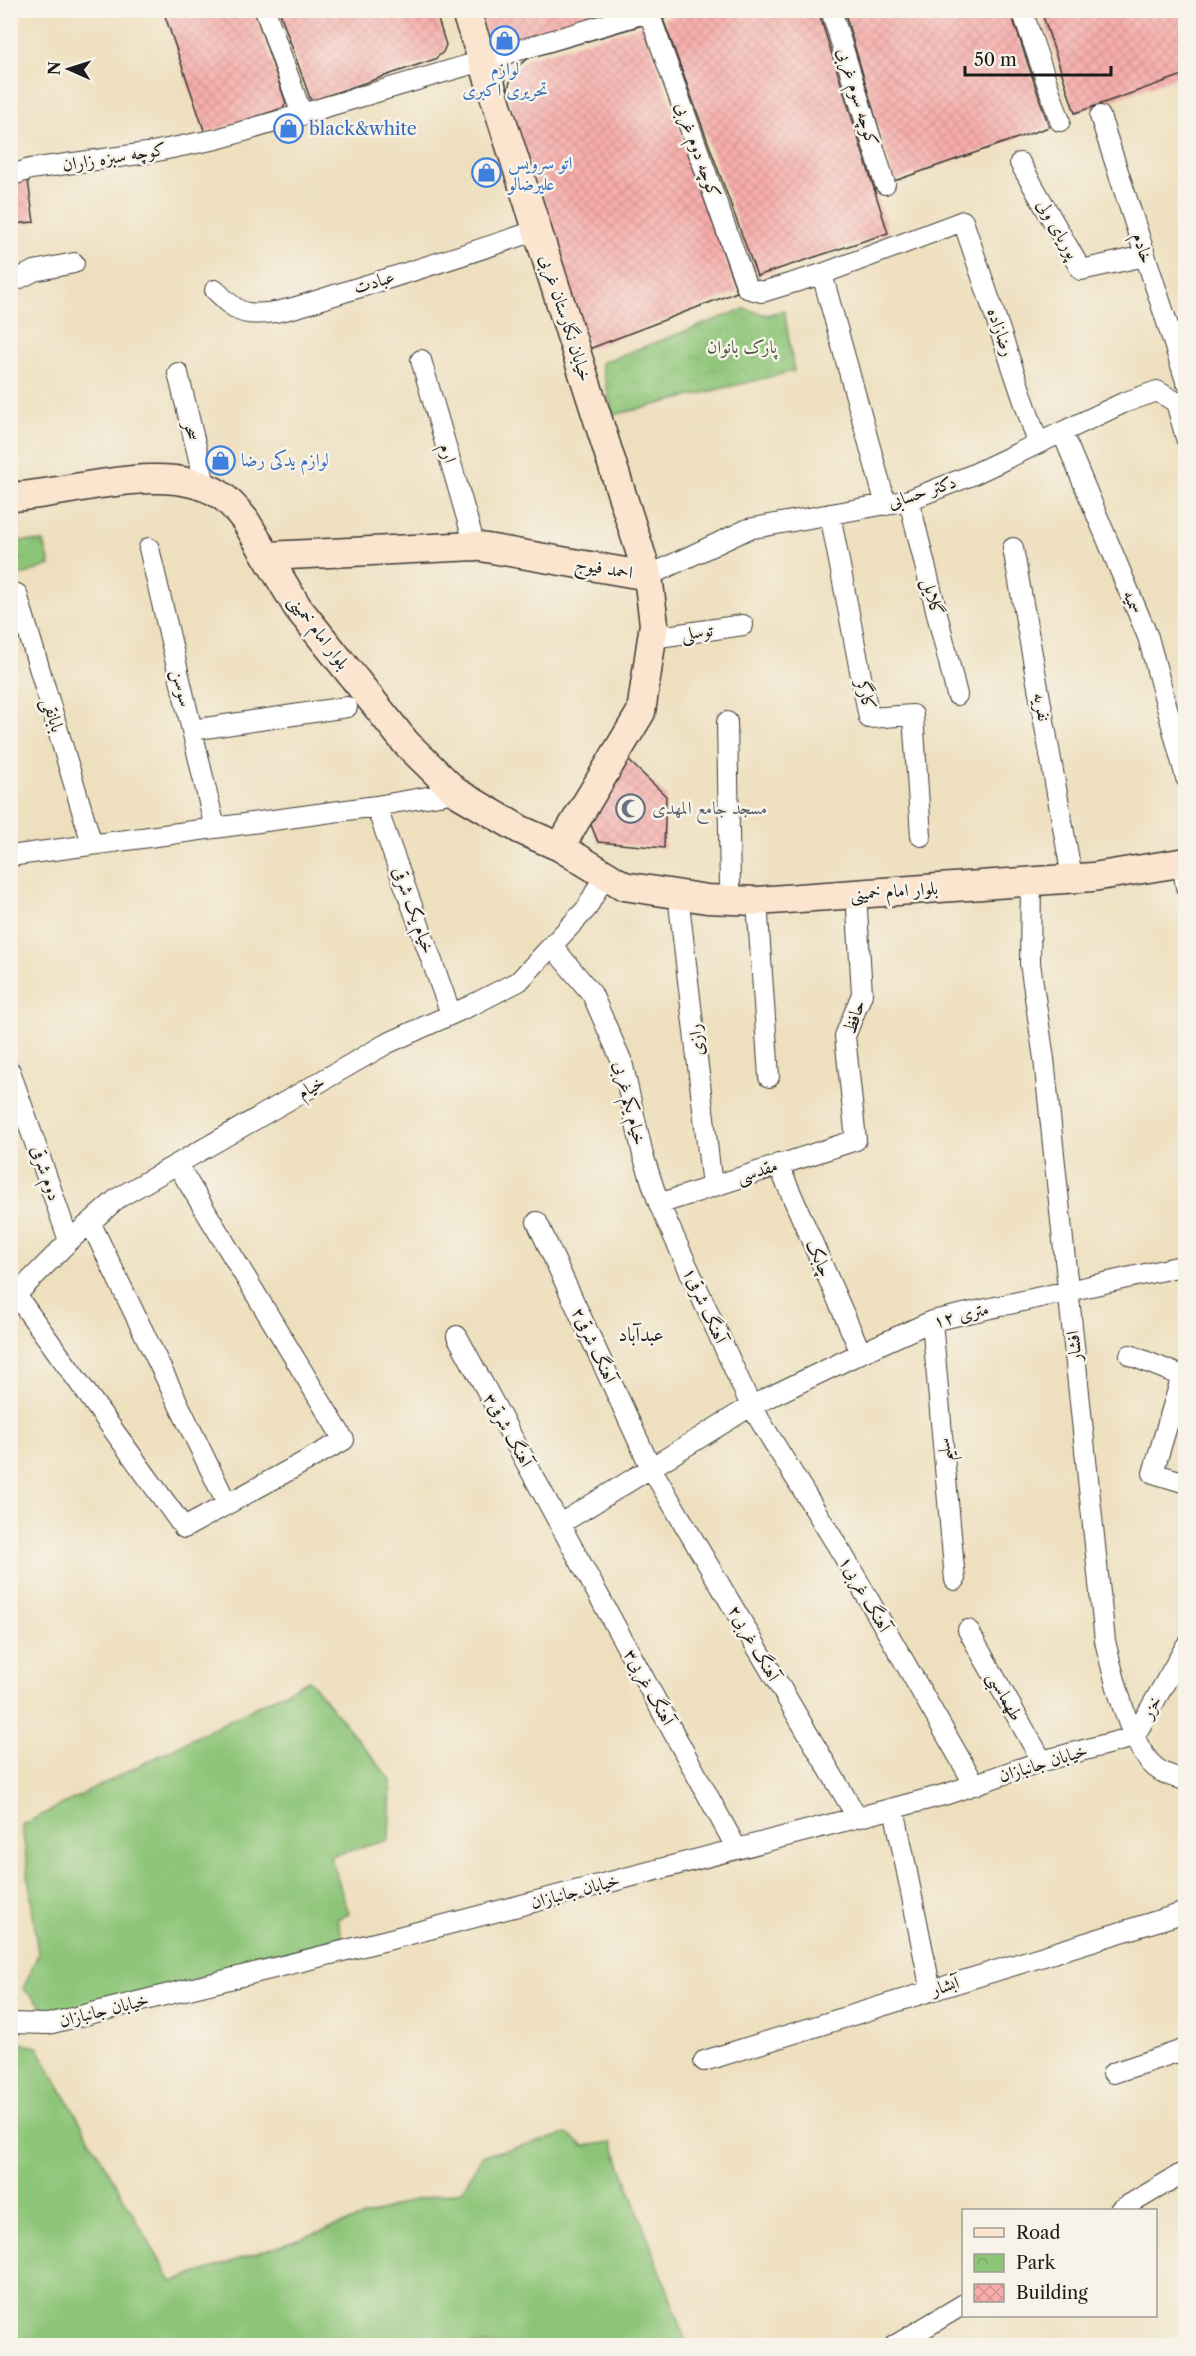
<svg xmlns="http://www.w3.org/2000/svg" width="1196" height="2356" font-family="'Libre Caslon Text',Amiri,serif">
<defs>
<pattern id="park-crowns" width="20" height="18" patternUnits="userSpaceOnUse" patternTransform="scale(1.5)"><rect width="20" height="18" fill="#8dc578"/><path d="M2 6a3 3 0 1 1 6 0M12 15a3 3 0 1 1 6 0" fill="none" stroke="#79a967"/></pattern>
<pattern id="building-cross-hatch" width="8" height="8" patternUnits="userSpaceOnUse" patternTransform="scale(1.5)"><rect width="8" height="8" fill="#f7adab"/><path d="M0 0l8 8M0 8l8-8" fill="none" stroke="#d39493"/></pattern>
</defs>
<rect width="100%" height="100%" fill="#f7f3e8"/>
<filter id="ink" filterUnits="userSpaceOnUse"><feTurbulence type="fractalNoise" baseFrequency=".0167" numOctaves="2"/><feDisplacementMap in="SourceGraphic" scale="12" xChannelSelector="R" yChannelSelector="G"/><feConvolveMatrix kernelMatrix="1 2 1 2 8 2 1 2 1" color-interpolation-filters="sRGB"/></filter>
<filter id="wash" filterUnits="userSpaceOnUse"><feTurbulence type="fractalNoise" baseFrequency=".008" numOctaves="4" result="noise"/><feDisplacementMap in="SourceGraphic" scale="24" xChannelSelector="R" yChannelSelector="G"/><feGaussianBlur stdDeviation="1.35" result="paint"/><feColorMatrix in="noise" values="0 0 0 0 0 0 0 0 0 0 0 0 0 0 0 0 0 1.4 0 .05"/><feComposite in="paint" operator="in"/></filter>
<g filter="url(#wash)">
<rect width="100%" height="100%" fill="#eedfbe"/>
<path fill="url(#park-crowns)" stroke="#54704a" stroke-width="1.5" d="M744,309L767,315L784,310L794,371L613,415L601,363Z
M10,540L44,542L50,565L11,579Z"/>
<path fill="#8dc578" stroke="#54704a" stroke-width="1.5" d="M309,1680L391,1780L389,1840L330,1856L349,1914L337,1919L344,1942L54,2016L23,1989L38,1954L22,1825Z
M11,2041L37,2047L172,2282L413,2200L462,2191L482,2156L567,2134L584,2146L612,2142L688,2345H11Z"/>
<g id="blocks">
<path fill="url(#building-cross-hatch)" d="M163,10H254L286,103L283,108L205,133Z
M279,10H435L446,45L443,52L435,59L311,101Z
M477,10H624L512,47L497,45L489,41Z
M688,10H818L888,233L757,276L663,19Z
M844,10H1010L1049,127L894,181Z
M1041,10H1186V74L1075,113Z
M643,25L737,292L589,349L508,97V88L513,73L519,65L529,58Z
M27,174L34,222L14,224L13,176Z
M10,332L17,344L10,347Z
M626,758L666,796L664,848L598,842L589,820Z"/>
</g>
</g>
<g filter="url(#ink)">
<use href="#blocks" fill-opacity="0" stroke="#3c3934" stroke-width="1.5"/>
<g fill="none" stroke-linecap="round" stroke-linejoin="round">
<defs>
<path id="street" d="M265,10L302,115
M648,10L747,288L762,292L822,274L963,221L1038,443
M831,10L885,184
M1022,10L1060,121
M1100,116L1186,381
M1020,163L1081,270L1145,256
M10,176L30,169L147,153L217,139L655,10
M822,274L886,505
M10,283L34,271L74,263
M215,290C224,298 235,312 248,313C276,317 314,301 341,293C407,273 473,252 538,230
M421,360L475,546
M178,373L206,488
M1176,402L1186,438
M1062,432L1148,637L1186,778
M909,500L957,695
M830,514L869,718L913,715L921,836
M149,548L215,828
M1013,548L1070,866
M648,576L748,529L909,500L972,475L1123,403L1157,391L1176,402H1186
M10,596L17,594L92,844
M652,638L743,625
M727,722L730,886
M192,730L347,707
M376,806L451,1014
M10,856L376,806L456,792
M1182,862L1186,887
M1031,882L1030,963L1044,1059L1105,1641C1113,1673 1130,1752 1159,1770C1166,1775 1177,1778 1186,1780
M678,895L712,1186
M757,901L769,1077
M553,947L592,994L622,1062L643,1155L659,1204L751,1406L843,1555L975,1785
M10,1071L69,1241
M778,1164L861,1353
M659,1204L856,1140L845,1036L862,994L856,893
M90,1222L227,1504
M537,1222L651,1468L857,1817
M16,1295L184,1528L344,1440L177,1164
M10,1301L69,1241L118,1198L386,1044L472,1005L519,981L587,908L605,874
M932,1321L955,1580
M457,1336L737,1849
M1130,1355L1182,1376L1153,1473L1186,1483
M560,1524L751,1406L861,1353L932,1321L1186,1265
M968,1630L1042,1761
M1134,1737L1186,1646
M894,1808L931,1991
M10,2023L48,2024L387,1940L894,1808L947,1794L1042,1761L1134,1737
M704,2061L1186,1912
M1113,2073L1186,2049
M1120,2210L1186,2171
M894,2346L964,2304"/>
<path id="secondary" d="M465,10L483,61L648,576L654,624L641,712L560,847
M10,497C71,494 165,460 219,494C230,501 238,511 245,520L298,608L406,743L456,792L521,830L560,847L624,886L707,899L757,901L1093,877L1186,862
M267,556L475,546L648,576"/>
</defs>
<use href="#street" stroke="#3c3934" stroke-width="22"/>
<use href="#secondary" stroke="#3c3934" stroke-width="31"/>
<use href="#street" stroke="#fff" stroke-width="20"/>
<use href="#secondary" stroke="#fbe5cf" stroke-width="28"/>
</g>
</g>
<defs>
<symbol id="shop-ring" viewBox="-11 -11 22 22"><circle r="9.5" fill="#f7f3e8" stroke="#3f7fe0" stroke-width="1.5"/><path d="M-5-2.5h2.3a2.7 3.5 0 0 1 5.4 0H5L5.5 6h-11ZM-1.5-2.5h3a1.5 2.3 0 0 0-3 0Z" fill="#3f7fe0"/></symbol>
<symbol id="mosque-ring" viewBox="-11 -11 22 22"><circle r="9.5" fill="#f7f3e8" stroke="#6b7280" stroke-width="1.5"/><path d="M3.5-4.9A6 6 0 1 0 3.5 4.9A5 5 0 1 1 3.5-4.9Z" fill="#6b7280"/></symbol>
</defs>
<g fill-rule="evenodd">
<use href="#shop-ring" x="488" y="24" width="33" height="33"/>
<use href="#shop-ring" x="272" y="112" width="33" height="33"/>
<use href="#shop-ring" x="470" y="156" width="33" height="33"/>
<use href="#shop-ring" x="204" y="444" width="33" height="33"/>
<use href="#mosque-ring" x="614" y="792" width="33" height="33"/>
</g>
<g text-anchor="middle" stroke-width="5" stroke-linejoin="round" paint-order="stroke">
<g font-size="18" fill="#366cbe" stroke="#f7f3e8" text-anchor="start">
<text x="505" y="75" text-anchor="middle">لوازم<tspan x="505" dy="21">تحریری اکبری</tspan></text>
<text x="309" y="135">black&amp;white</text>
<text x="508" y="169">اتو سرویس<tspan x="508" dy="21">علیرضالو</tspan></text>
<text x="241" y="466">لوازم یدکی رضا</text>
</g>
<g font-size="18" fill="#1c1c1c" stroke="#f7f3e8">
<text transform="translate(858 97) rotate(73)" y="6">کوچه سوم غربی</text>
<text transform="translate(698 150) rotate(70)" y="6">کوچه دوم غربی</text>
<text transform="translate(114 157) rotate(-9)" y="6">کوچه سبزه زاران</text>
<text transform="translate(1058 229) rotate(60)" y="6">پوریای ولی</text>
<text transform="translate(1143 248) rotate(72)" y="6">خادم</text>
<text transform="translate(374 282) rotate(-17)" y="6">عبادت</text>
<text transform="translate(566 318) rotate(72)" y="6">خیابان نگارستان غربی</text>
<text transform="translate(1001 332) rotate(71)" y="6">رضازاده</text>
<text transform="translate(192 431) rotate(76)" y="6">سحر</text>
<text transform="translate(448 453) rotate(74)" y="6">ارم</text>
<text transform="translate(922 492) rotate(-18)" y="6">دکتر حسابی</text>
<text transform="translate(604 568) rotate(10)" y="6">احمد فیوج</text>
<text transform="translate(933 597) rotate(76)" y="6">گلایل</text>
<text transform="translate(1133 602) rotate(68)" y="6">سمیه</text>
<text transform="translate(319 632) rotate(53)" y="6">بلوار امام خمینی</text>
<text transform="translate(697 632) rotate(-8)" y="6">توسلی</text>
<text transform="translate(182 688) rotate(77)" y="6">سوسن</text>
<text transform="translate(866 695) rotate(75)" y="6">کارگر</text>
<text transform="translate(1042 707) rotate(80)" y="6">نفریه</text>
<text transform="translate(53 715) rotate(73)" y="6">بابانقی</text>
<text transform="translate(894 891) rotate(-4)" y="6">بلوار امام خمینی</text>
<text transform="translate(414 910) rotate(70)" y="6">خیام یک شرقی</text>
<text transform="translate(854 1017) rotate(-72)" y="6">حافظ</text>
<text transform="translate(696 1040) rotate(-96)" y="6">رازی</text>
<text transform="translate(311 1087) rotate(-30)" y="6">خیام</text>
<text transform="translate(630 1103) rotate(76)" y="6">خیام یکم غربی</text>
<text transform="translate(757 1171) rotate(-18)" y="6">مقدسی</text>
<text transform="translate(46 1173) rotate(71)" y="6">دوم شرقی</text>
<text transform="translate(819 1258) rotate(66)" y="6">چابک</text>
<text transform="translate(705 1305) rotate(66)" y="6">آهنگ شرقی۱</text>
<text transform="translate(961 1315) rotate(-14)" y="6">۱۲ متری</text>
<text transform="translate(594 1345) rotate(65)" y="6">آهنگ شرقی۲</text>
<text transform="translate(1074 1346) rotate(-96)" y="6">افشار</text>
<text transform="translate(508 1430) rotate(61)" y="6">آهنگ شرقی۳</text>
<text transform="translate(944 1450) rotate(-95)" y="6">سلیم</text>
<text transform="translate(865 1594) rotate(60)" y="6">آهنگ غربی۱</text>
<text transform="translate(754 1643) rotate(60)" y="6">آهنگ غربی۲</text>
<text transform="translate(649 1687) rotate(61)" y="6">آهنگ غربی۳</text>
<text transform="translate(1005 1696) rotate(61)" y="6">طهماسبی</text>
<text transform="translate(1151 1707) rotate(-61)" y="6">خزر</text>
<text transform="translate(1043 1763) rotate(-17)" y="6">خیابان جانبازان</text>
<text transform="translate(575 1891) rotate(-15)" y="6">خیابان جانبازان</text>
<text transform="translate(945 1986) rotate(-17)" y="6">آبشار</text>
<text transform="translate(104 2010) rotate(-14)" y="6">خیابان جانبازان</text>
</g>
<g font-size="18" fill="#44573c" stroke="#f7f3e8">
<text x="742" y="353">پارک بانوان</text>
</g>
<g font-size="18" fill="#5b616d" stroke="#f7f3e8" text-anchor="start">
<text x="652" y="814">مسجد جامع المهدی</text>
</g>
<g font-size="20" fill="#1c1c1c" stroke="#f7f3e8">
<text x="641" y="1341">عبدآباد</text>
</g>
</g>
<rect width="1196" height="2356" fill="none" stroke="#f7f3e8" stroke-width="36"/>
<rect x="962" y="2209" width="195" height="108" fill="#f7f3e8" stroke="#9f9d96" stroke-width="1.5"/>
<rect x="974" y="2228" width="30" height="9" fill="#fbe5cf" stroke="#9f9d96" stroke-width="1.5"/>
<text x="1016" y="2239" font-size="18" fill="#1c1c1c">Road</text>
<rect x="974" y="2254" width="30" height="18" fill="url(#park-crowns)" stroke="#9f9d96" stroke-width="1.5"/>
<text x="1016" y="2269" font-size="18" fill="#1c1c1c">Park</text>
<rect x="974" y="2284" width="30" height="18" fill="url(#building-cross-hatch)" stroke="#9f9d96" stroke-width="1.5"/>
<text x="1016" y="2299" font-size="18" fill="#1c1c1c">Building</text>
<g transform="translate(69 69) rotate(273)" stroke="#f7f3e8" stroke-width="4.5" paint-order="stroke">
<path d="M0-4.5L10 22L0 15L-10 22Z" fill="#1c1c1c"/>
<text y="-9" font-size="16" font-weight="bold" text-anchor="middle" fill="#1c1c1c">N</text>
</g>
<path d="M965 66v9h146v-9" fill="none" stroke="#1c1c1c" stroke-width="3"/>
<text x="974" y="66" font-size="18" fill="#1c1c1c" stroke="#f7f3e8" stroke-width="4.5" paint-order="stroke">50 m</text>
</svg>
